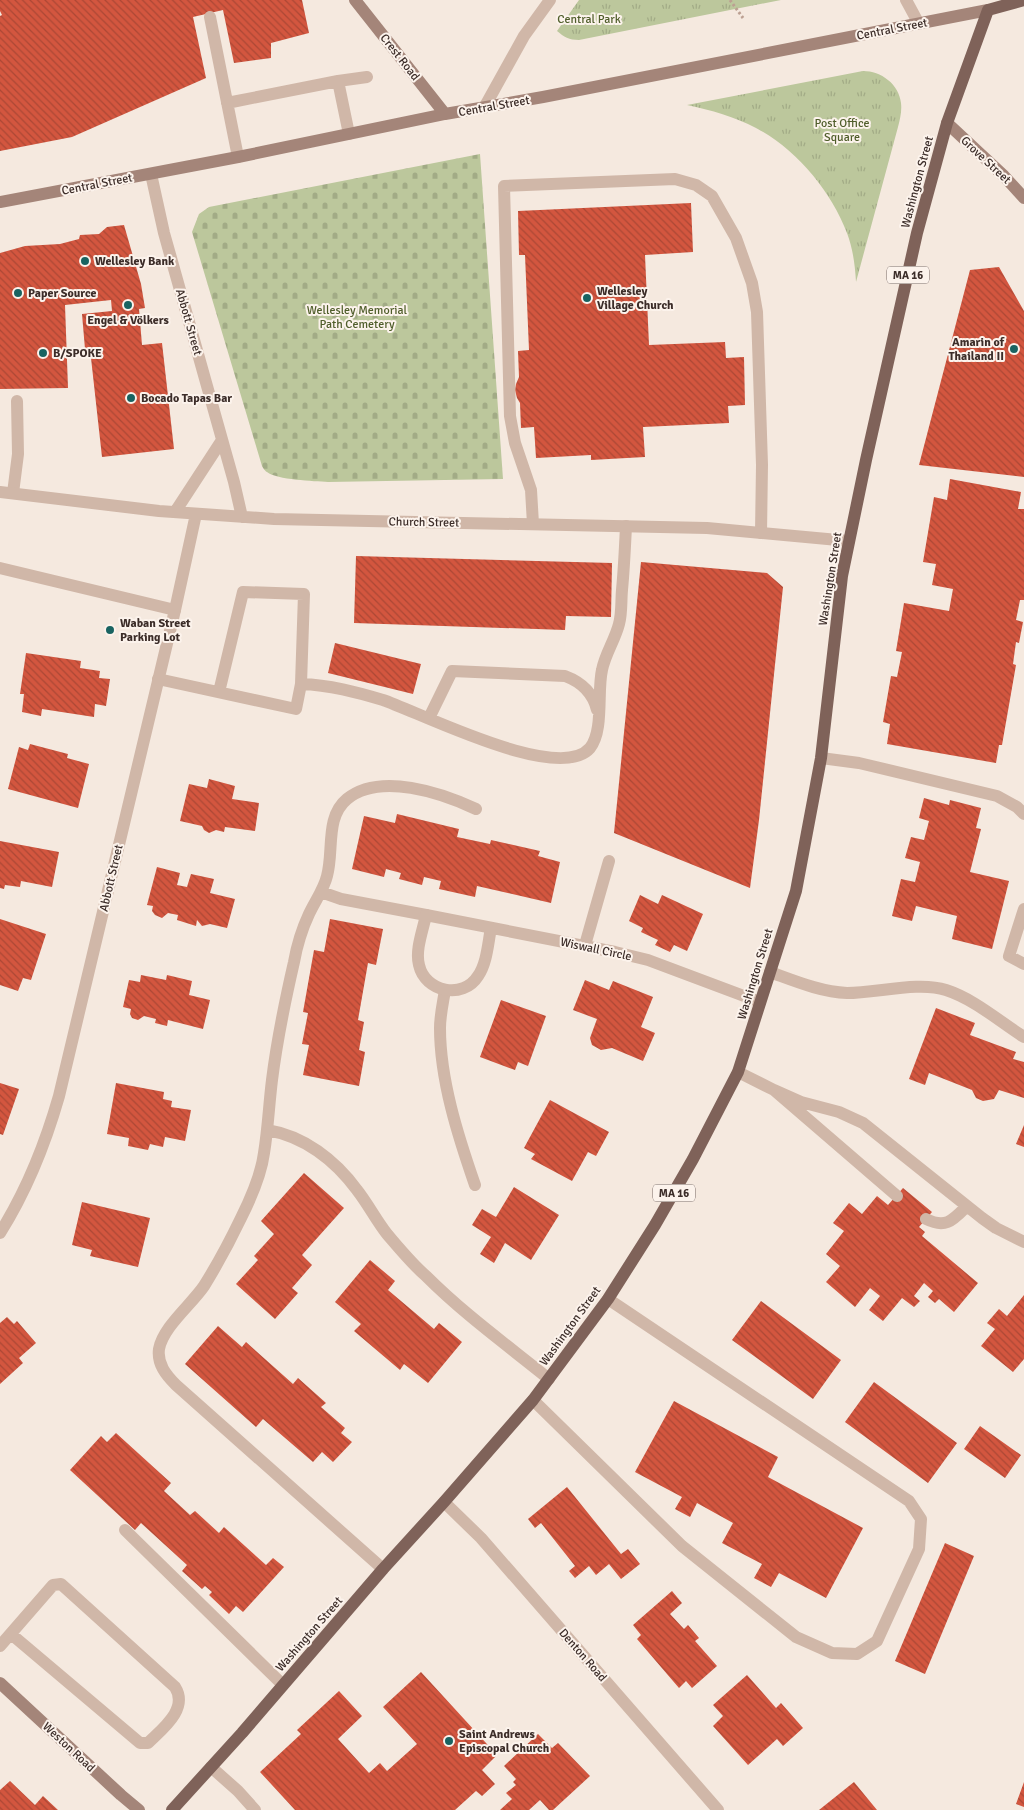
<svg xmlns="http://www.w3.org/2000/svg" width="1024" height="1810" font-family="Signika,sans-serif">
<defs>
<pattern id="cemetery-stones" width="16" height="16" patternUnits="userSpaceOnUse" patternTransform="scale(1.25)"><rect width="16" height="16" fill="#bcc79c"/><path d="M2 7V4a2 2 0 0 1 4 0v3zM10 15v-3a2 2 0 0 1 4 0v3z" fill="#a2ab86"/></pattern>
<pattern id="park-tufts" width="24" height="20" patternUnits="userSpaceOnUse" patternTransform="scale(1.25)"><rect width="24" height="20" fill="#bcc79c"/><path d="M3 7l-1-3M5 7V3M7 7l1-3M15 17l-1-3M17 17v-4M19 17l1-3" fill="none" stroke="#a2ab86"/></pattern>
<pattern id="building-back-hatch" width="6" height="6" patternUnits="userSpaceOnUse" patternTransform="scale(1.25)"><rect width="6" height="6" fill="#d3563f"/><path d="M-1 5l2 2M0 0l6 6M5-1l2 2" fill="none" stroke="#ac4835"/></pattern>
</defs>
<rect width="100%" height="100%" fill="#f5e9df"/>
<path fill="url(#cemetery-stones)" d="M480,154L503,479L328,482C314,481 277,480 267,472C266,472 262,467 262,466L192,232L199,214L209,207Z"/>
<path fill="url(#park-tufts)" d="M579,0H781L579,40C569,40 564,37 557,31Z
M863,71C881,71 899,84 901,103C902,111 900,119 898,127L856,282C855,265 853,249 847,233C831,191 796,149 756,128C735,117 711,110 687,105Z"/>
<path fill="url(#building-back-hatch)" d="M0,0H302L309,33L271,43V58L234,63L223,10L193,17L206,78L72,137L0,151V16L2,15L0,11Z
M691,203L693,252L645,255L649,345L725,342L726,358L744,357L745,405L728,406L729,423L643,427L645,457L591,460V455L536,458L534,427L521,428L520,403L517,398L515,390L516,384L519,377L518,351L529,350L525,255H519L518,211Z
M124,225L141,284L145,308L139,309L142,345L162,343L174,449L102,457L90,349H85L82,314L112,311L111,300L65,305L68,388L0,389V253L25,246L60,244L79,239L80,235L99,234L107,227Z
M999,267L1024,311V477L919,465L970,270Z
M950,479L1021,492L1018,509H1024V600H1020L1016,620L1023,622L1019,643L1016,642L1013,664L1016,665L1002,745H999L996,763L887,744L890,724L883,722L891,676L897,677L902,652L896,651L904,603L949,611L953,589L932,585L936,564L923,562L934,497L947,500Z
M356,556L612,563L611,617L566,616L565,630L354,623Z
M641,562L767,573L783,587L759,820L750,888L614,833Z
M335,643L421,664L413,694L328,673Z
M26,653L81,661L80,668L100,671L99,678L110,679L106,706L95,704L94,717L42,709L41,716L22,712L24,694H20Z
M30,744L68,754L67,758L89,764L78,808L8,789L19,747L28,750Z
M209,779L235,786L232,799L259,803L255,831L225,827L224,832L216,830L209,833L204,830L202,826L180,821L189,784L207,788Z
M924,798L949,805L950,800L981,808L976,828L981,829L970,872L1009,881L992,949L952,939L957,916L916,906L912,921L892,916L901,879L915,882L920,862L905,858L911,837L924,840L929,821L919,818Z
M397,814L459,829L457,837L490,844L491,840L540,851L538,856L560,862L551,903L477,886L475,897L439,889L441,881L424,877L422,885L399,879L401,873L386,869L384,877L352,869L364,816L395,823Z
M0,841L59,852L52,887L21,881L20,887L5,885L4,889L0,888Z
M157,867L180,873L177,885L187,887L191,874L214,879L210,893L235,899L227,928L210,924L202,926L197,920L196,926L177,920L178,915L168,913L162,918L155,915L152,911L153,906L147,905Z
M640,895L658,904L662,895L703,914L687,951L674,945L670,952L655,945L658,940L641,932L643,928L629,921Z
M0,919L46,934L31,980L23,978L18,991L0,985Z
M330,919L383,929L376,965L368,963L358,1020L364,1022L359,1050L365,1052L359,1086L303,1075L309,1045L302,1044L308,1013L303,1012L314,950L324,952Z
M141,975L166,980L167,975L192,981L189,995L210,1000L203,1029L168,1020L167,1026L155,1023L156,1019L144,1016L138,1020L132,1018L130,1014L131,1009L123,1007L129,980L140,982Z
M585,980L609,990L613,981L653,997L641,1027L655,1033L643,1061L612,1048L601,1050L592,1045L590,1038L597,1019L573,1010Z
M501,1000L546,1016L528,1066L518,1062L515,1070L480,1057Z
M936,1008L975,1023L970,1035L1016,1052L1013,1059L1024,1062V1098L999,1090L994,1099L983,1101L976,1098L972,1090L929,1073L925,1085L909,1079Z
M0,1083L19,1089L3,1135L0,1134Z
M116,1083L164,1092L163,1099L172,1101L171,1107L191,1110L185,1141L165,1137L163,1147L150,1144L148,1150L128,1146L129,1138L107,1134Z
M550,1100L609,1132L596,1156L588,1152L572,1181L531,1159L535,1154L524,1148Z
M1024,1125V1147L1016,1144Z
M304,1173L344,1208L302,1255L312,1265L292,1288L298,1293L275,1319L236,1284L258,1260L254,1256L274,1234L261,1221Z
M514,1187L559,1215L531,1260L505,1243L494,1263L480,1254L491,1237L472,1225L482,1209L496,1217Z
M903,1188L932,1212L919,1227L925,1232L922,1236L978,1283L954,1312L939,1299L935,1303L928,1297L933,1291L924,1283L914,1296L920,1301L914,1307L902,1298L883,1321L869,1310L880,1296L870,1288L855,1307L826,1282L840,1266L826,1254L844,1231L833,1223L849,1203L862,1214L877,1196L888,1205Z
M82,1202L150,1218L138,1267L90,1256L92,1250L72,1245Z
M370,1260L395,1281L388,1290L434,1329L439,1323L462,1342L428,1383L404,1364L400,1370L354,1331L361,1324L335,1302Z
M1024,1295V1359L1013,1372L981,1346L995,1329L987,1323L999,1309L1007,1316Z
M761,1301L841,1360L813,1399L732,1340Z
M7,1317L14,1324L17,1321L36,1343L19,1358L23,1363L0,1384V1323Z
M218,1326L242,1347L246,1342L293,1384L298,1378L326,1403L321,1407L345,1428L341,1433L352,1442L333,1462L322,1452L313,1462L263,1419L256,1427L185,1364Z
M874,1382L957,1443L928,1483L845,1422Z
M674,1401L778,1457L768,1477L863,1528L826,1598L779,1573L771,1587L754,1578L762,1564L722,1543L733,1523L697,1503L690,1517L675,1509L682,1497L635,1472Z
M980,1426L1021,1455L1005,1478L964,1449Z
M116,1433L171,1483L164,1491L190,1515L195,1511L219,1533L224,1527L266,1565L273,1558L284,1567L243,1612L236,1606L229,1614L209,1595L212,1592L205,1586L202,1589L182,1571L187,1565L141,1523L135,1530L70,1470L101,1436L107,1442Z
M567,1487L621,1554L628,1549L640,1564L621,1579L609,1564L596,1575L589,1566L575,1578L569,1571L575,1566L541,1523L535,1528L528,1519Z
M945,1543L974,1556L925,1674L895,1661Z
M672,1591L682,1603L670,1614L684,1629L688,1625L699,1638L695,1641L717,1666L692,1688L686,1681L679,1688L637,1639L641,1635L633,1625Z
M421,1672L497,1755L482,1770L495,1784L482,1796L476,1791L455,1810H295L260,1772L301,1734L297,1730L339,1691L362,1716L338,1739L369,1773L380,1763L387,1771L417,1744L383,1707Z
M747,1675L776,1708L781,1703L803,1728L783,1746L777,1739L748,1765L713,1726L723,1716L713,1705Z
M538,1734L552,1748L558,1743L590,1776L553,1810H549L540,1800L529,1810H500L512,1799L506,1793L516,1785L513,1782L516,1779L504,1766Z
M10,1781L35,1805L43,1796L58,1810H0V1790Z
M854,1782L877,1810H819Z
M1024,1782V1807L1016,1804Z"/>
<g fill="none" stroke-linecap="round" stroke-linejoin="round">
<path stroke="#bca092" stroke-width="3" stroke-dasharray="2.5 2.5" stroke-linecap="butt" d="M730,0L743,18"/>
<path stroke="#d0b7a8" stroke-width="12" d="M210,17L238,157
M338,81L367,77
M227,103L338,81L349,134
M13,493L18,454L17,401
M533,524L531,490L515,443L510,416L504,186L675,179L696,185L712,196L736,238L752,283L757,312L762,465L761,533
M0,568L175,610
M158,679L296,709L301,684C330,685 356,692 383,700C421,713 559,784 590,748C604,731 597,691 602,670C605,654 615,640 619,624C622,613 621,601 622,590C624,569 625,547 626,526
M219,692L243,592L304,594L301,684
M429,718L452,671L565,676C581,682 593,693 597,710
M821,758L859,763L997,796L1017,807L1024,814
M321,892L341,899L426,915
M1024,909L1009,956L1024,964
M585,945L609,861
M770,972C795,981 821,992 847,993C877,993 919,981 946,990C974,999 999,1021 1024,1037
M445,990C443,1003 440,1015 440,1028C440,1080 458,1136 475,1185
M738,1072L774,1090L897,1196
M774,1090L801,1102L839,1112L863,1123L982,1218L996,1228L1024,1242
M267,1130C304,1136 335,1160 357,1190C368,1204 376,1220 387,1234C399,1248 412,1264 426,1276C464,1314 507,1345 549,1379
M926,1219C946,1229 953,1220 967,1206
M533,1400L682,1546L796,1637L832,1653L857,1654L877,1641L919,1549L921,1519L909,1501L608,1299
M125,1530L283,1685
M383,1569L176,1385C166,1375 157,1364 159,1349C163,1327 191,1305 204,1286C217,1265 230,1241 241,1218C251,1198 261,1176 264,1153C268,1129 269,1104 272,1080C277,1040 285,1001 294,962C297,945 302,929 309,914C315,901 324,889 327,876C334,851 325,817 347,799C380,772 442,793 476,809
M0,1646L53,1585L61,1584L175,1687C189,1709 162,1729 148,1743H140L11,1634"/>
<path stroke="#d0b7a8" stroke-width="12" d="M906,0L919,24
M484,108L524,36L550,0
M151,174L164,233L234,482L242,517
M0,492L159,511L274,519L707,528L849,541
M175,512L222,440
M491,928C488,943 487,963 478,976C463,1000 425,992 419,965C415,950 423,930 426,915L615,952L648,960L760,1002
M0,1233C27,1190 45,1145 59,1096L175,610L196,514
M444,1502L481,1538L718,1810
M211,1767L238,1791L255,1810"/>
<path stroke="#a48579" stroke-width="12" d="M355,0L445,114
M947,123L1004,176L1024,198
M0,202L238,157L445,114L543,97L988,10
M0,1683L121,1795L139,1810"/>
<path stroke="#7f6259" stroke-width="12" d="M172,1810L242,1733L383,1569L444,1502L533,1400L608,1299L655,1225L693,1159L738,1072L796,891L821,758L842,576L866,460L917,233L947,123L988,10L1024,0"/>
</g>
<g fill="#196361" stroke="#fcf3ec" stroke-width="2">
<circle cx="85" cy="261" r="5"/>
<circle cx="18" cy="293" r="5"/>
<circle cx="587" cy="298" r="5"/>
<circle cx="128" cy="305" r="5"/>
<circle cx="1014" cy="349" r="5"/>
<circle cx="43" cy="353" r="5"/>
<circle cx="131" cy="398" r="5"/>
<circle cx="110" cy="630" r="5"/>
<circle cx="449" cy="1741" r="5"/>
</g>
<g text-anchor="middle" stroke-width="4" stroke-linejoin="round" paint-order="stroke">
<g fill="#fcf3ec" stroke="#766864" stroke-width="1">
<rect x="887" y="266.5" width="42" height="17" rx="4"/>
<rect x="653" y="1184.5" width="42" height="17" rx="4"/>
</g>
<g font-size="11" font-weight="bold" fill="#3c2d29">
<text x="908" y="279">MA 16</text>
<text x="674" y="1197">MA 16</text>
</g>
<g font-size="12" fill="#4f5d2a" stroke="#fcf3ec">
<text x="589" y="23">Central Park</text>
<text x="842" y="127">Post Office<tspan x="842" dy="14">Square</tspan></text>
<text x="357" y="314">Wellesley Memorial<tspan x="357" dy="14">Path Cemetery</tspan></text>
</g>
<g font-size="12" fill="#3c2d29" stroke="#fcf3ec">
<text transform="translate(892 29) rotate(-11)" y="4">Central Street</text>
<text transform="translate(400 57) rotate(52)" y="4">Crest Road</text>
<text transform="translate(494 106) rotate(-10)" y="4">Central Street</text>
<text transform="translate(986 160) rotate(43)" y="4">Grove Street</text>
<text transform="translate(917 182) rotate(-75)" y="4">Washington Street</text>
<text transform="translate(97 184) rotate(-11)" y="4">Central Street</text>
<text transform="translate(189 322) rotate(74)" y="4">Abbott Street</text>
<text transform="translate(424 522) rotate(1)" y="4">Church Street</text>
<text transform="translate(830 579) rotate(-81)" y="4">Washington Street</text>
<text transform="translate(111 878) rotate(-77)" y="4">Abbott Street</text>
<text transform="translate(596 949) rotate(12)" y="4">Wiswall Circle</text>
<text transform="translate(755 974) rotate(-73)" y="4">Washington Street</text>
<text transform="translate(570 1326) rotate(-54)" y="4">Washington Street</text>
<text transform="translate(309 1634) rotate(-49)" y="4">Washington Street</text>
<text transform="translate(583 1655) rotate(49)" y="4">Denton Road</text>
<text transform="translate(69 1747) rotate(43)" y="4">Weston Road</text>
</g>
<g font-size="12" font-weight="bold" fill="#3c2d29" stroke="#fcf3ec" text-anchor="start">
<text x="95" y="265">Wellesley Bank</text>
<text x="597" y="295">Wellesley<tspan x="597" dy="14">Village Church</tspan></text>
<text x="28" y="297">Paper Source</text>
<text x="128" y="324" text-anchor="middle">Engel &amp; Völkers</text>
<text x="1004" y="346" text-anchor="end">Amarin of<tspan x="1004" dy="14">Thailand II</tspan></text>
<text x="53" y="357">B/SPOKE</text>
<text x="141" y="402">Bocado Tapas Bar</text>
<text x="120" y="627">Waban Street<tspan x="120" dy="14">Parking Lot</tspan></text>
<text x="459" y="1738">Saint Andrews<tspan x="459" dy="14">Episcopal Church</tspan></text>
</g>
</g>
</svg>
